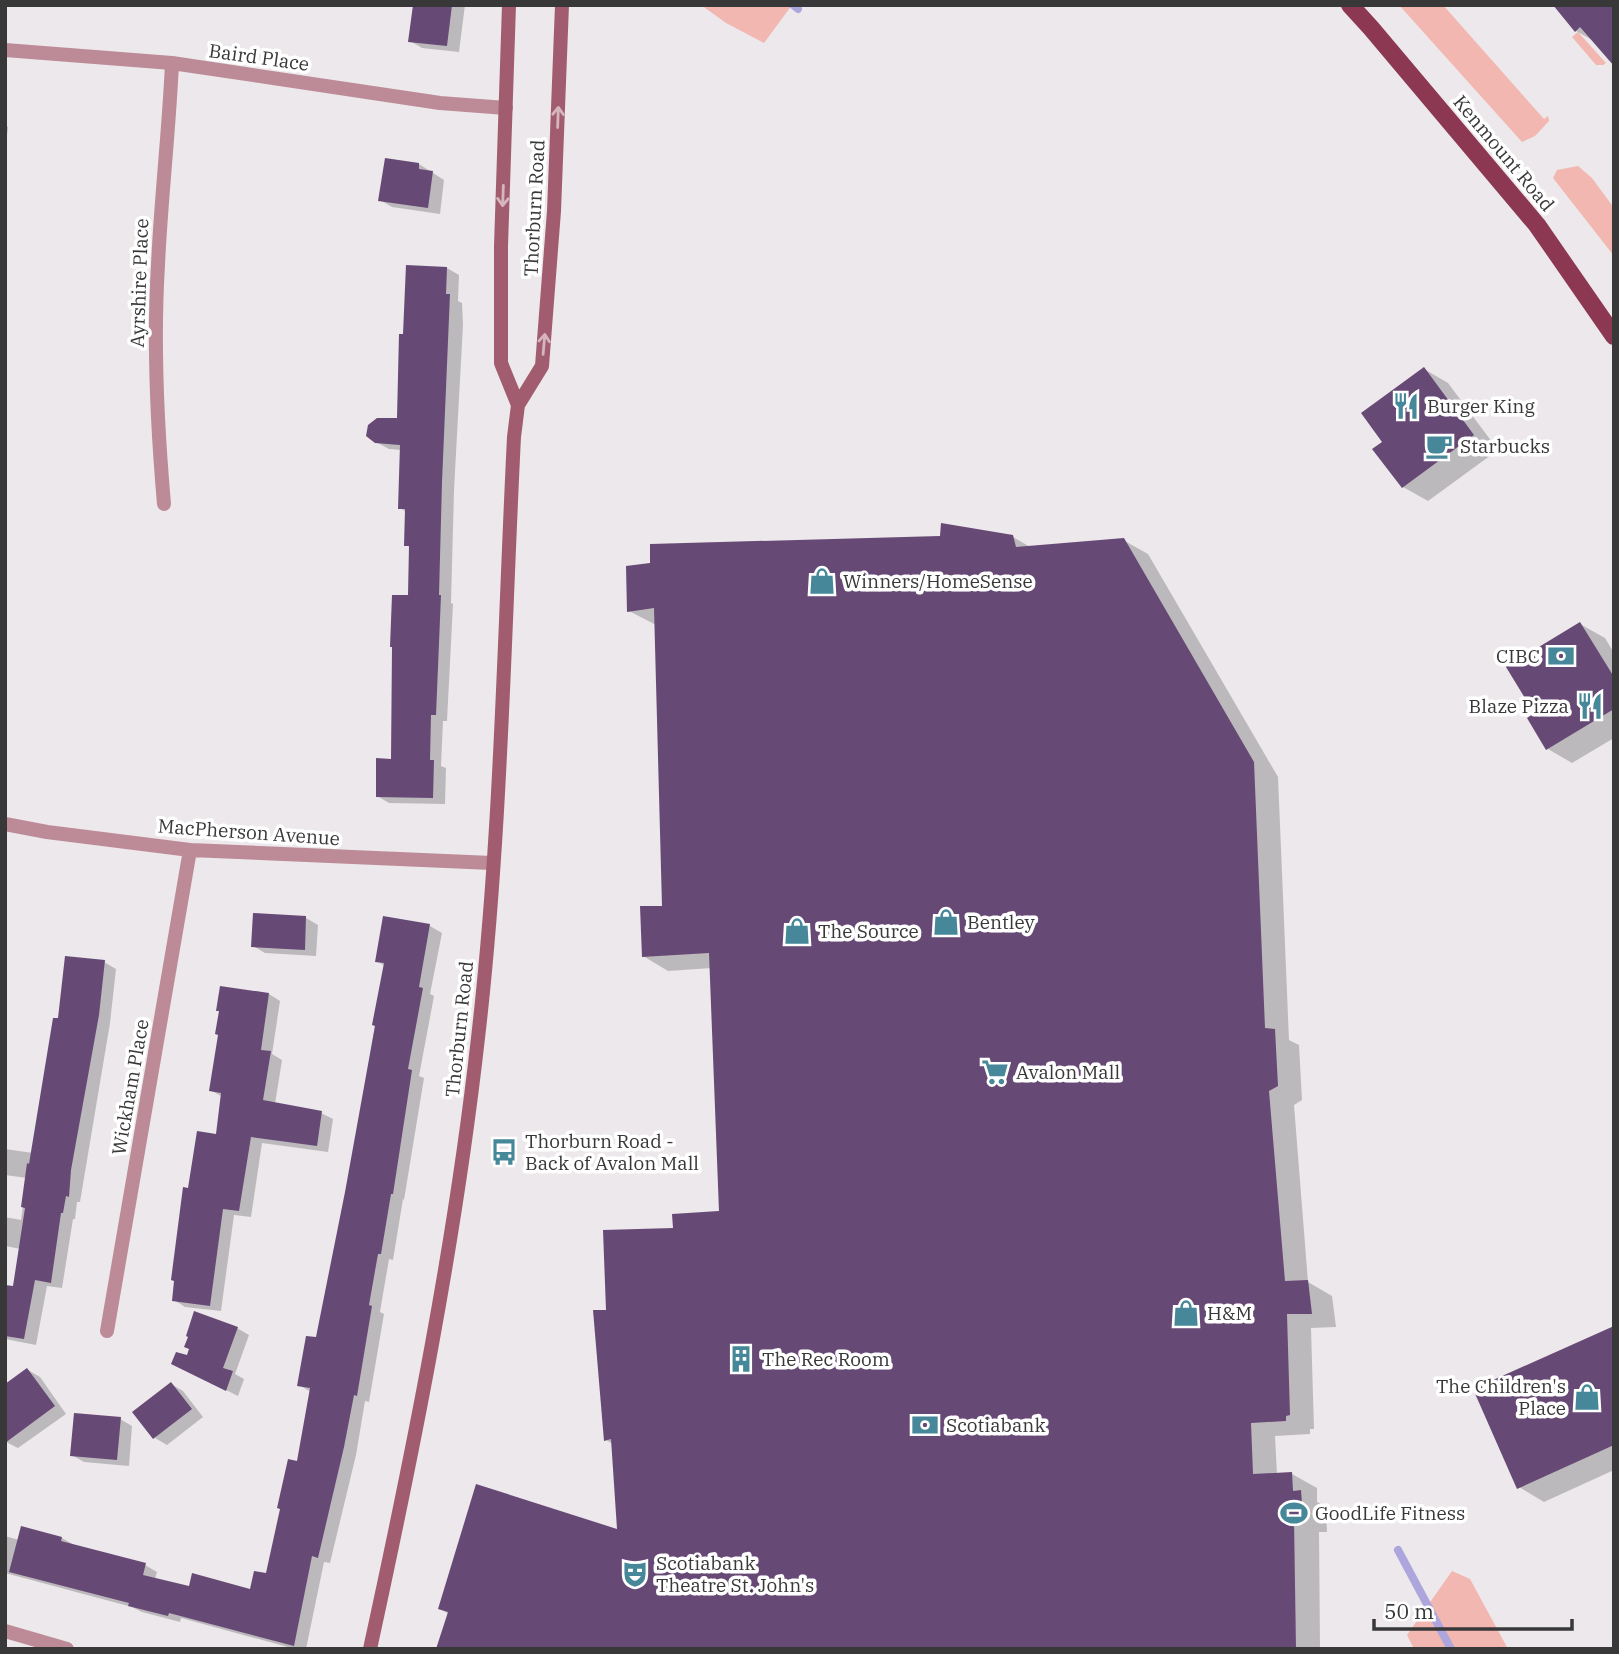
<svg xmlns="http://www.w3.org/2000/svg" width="1619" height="1654" font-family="'IBM Plex Serif',serif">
<rect width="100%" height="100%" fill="#ece8eb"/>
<path fill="#f2b7b0" d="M701,5H792L764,43L726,23Z
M1399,5H1443L1544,119L1548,116L1549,121L1535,136L1522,142Z
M1578,32L1606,63L1603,65H1596L1572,37Z
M1578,166L1592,178L1614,208V256L1553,178L1557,170Z
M1452,1571L1470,1579L1508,1649H1414L1407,1635Z"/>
<path fill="#0003" d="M415,5H465L459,52L422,48L410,41Z
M1563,5L1594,41L1576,31Z
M5,125L8,127L5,152Z
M419,164L444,180L440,214L392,207L380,200Z
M447,268L459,275L458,301L462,303L463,325L454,490L451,603L453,604L447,721H443L441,766L446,768L445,804L389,803L377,796L393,761L410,597L411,548L406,545V512L400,508L402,450L389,449L376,442L398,420L405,336Z
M1424,369L1448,383L1498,450L1428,501L1403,487L1385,442Z
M1013,537L1032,548L1123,540L1148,554L1278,777L1289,1040L1299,1045L1302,1100L1294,1105L1308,1282L1332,1296L1336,1327L1311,1328L1314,1429H1310V1434L1275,1436L1277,1475L1292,1474L1317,1488V1502L1326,1506L1327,1532H1319L1320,1647L1323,1649H438L449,1614L440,1609L618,1532L613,1444L606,1440L608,1312L675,1229L721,1213L712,968L668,971L643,956L664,907L656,625L629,611Z
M1580,624L1605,638L1614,653V738L1572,763L1548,749L1537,714Z
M306,918L318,925L316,956L265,953L253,946Z
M430,926L442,933L430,994L434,996L419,1076L424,1078L404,1200L403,1199L393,1260L389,1259L380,1312L384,1314L369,1402L365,1401L356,1455L330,1563L324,1562L306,1649H295L181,1618L180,1622L142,1612L132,1607L5,1573V1536L19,1540L62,1538L74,1545L145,1565L157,1572L155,1579L190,1588L251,1591L267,1575L298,1463L311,1392L299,1385L318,1339L347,1192L385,966L377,961Z
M104,962L116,969L110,1023L80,1202H77L75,1219H73L62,1288L47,1286L36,1345L5,1339V1286L15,1288L21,1249L5,1246V1217L21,1220L27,1178L5,1175V1149L33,1153L60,1020Z
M269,994L280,1001L272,1054L282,1060L275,1104L321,1113L333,1119L328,1152L262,1143L251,1217L234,1215L221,1311L185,1307L174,1300L189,1190L217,1136L223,1097L210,1090Z
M1614,1327V1470L1544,1502L1519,1487Z
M237,1328L249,1335L235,1374L244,1379L238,1396L186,1370L191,1349L190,1337Z
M28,1370L40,1377L66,1414L18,1448L6,1442Z
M171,1384L183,1391L203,1417L167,1445L155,1438Z
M120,1419L132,1426L129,1466L84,1462L72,1455Z"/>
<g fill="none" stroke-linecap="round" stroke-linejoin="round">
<path stroke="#ada6dd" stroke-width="8" d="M793,5L798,9
M1398,1550L1451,1649"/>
</g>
<path fill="#674975" d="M413,5H452L447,46L408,42Z
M1553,5H1614V66L1580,27L1575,32Z
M385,158L419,163V169L433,171L428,208L378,201Z
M406,265L447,267L446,294H450L442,482L439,595H441L436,715H431L430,760H434L433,798L376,797V758L391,759L392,647H390L392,595H408L409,546H404L405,509H398L400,445L375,443L366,436L368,425L377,418H397L399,334H403Z
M1424,367L1474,435L1402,488L1372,449L1382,442L1361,413Z
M941,523L1013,535L1016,547L1124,538L1254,762L1265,1028L1275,1029L1278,1086L1269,1091L1285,1281L1308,1280L1312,1314H1287L1290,1415L1286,1416V1421L1251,1423L1253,1474L1292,1472L1293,1491L1301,1490L1303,1518L1294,1519L1296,1649H436L448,1612L438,1609L476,1484L617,1529L611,1439L604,1441L593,1310H606L603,1230L673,1228L672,1214L719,1211L709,953L642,957L640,906H662L654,608L627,612L626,566L650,563V544L940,536Z
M1580,622L1614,677V709L1546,750L1527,718L1534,713L1506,667Z
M253,913L306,916L305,950L251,947Z
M383,916L430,924L419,987L423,988L408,1069L412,1070L393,1194H391L381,1254H378L369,1305L372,1306L357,1396L354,1395L344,1447L318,1558L312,1556L294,1646L169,1613L168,1616L128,1606L129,1603L9,1572L21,1526L62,1537L61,1541L146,1563L143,1575L189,1586L192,1573L250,1589L254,1571L266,1573L280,1509L277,1508L288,1459L297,1461L310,1388L297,1386L306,1336L316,1337L345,1192L375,1026L372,1025L384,963L375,962Z
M65,956L105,960L99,1015L71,1170L69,1197L66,1196L63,1213H61L51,1283L35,1280L24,1339L5,1336V1285L13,1286L25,1208L21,1207L27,1163L29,1164L53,1018H58Z
M220,986L269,993L261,1050L271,1051L263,1100L322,1111L317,1146L251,1137L239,1211L223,1209L210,1306L172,1301L174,1281L171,1280L183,1187L188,1188L197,1131L216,1134L221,1093L209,1091L218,1035L215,1034L219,1011H216Z
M194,1311L238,1327L223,1368L233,1371L226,1391L171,1364L176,1352L187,1355L189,1349L184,1347L188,1337L186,1336Z
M1614,1326V1445L1517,1489L1473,1389Z
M27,1368L55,1406L5,1443V1384Z
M171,1382L192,1409L153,1439L132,1412Z
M74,1413L121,1417L117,1460L70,1456Z"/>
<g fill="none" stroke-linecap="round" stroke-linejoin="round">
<path stroke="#bc8b97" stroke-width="14" d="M5,50L172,63L440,103L506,108
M164,504C157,424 153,345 158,265C161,198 169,131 172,63
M5,824L47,832L190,850L492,863
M107,1331L190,850
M5,1631L67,1649"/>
<path stroke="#a25c6f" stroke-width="14" d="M509,5L501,246V363L518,405
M370,1649C414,1447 455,1243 478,1038C501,839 504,637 514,437L518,405L542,366L554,211L562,5"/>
<path stroke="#8d3853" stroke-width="18" d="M1350,5L1371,28L1537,225L1614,336"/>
</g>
<defs><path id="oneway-shaft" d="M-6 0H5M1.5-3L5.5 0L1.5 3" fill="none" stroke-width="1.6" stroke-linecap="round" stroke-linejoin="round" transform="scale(1.75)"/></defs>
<g stroke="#d5b6be">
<use href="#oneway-shaft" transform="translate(558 117) rotate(-88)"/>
<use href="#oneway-shaft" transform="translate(503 196) rotate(92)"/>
<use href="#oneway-shaft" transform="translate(544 344) rotate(-85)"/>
</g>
<defs>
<symbol id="restaurant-bare" viewBox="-9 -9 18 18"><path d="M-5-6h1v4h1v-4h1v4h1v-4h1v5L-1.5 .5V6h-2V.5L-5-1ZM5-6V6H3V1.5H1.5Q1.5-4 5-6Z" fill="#468899" stroke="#fff" stroke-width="2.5" paint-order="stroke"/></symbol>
<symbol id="cafe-bare" viewBox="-9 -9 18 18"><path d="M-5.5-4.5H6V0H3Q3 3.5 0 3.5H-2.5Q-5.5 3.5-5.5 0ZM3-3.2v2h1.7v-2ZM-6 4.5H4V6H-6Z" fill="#468899" stroke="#fff" stroke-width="2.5" paint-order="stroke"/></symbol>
<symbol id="shop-bare" viewBox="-9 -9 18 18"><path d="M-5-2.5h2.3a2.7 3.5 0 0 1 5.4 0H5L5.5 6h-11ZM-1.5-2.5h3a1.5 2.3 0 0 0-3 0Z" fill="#468899" stroke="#fff" stroke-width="2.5" paint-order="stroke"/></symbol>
<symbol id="bank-bare" viewBox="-9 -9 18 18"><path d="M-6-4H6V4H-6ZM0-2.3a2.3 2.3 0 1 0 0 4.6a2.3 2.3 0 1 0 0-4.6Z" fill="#468899" stroke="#fff" stroke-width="2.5" paint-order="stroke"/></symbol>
<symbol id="supermarket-bare" viewBox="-9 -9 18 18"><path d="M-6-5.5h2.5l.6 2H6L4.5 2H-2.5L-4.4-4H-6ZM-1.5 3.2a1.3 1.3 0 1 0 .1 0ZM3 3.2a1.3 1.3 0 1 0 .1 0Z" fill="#468899" stroke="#fff" stroke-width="2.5" paint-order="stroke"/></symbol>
<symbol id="bus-bare" viewBox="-9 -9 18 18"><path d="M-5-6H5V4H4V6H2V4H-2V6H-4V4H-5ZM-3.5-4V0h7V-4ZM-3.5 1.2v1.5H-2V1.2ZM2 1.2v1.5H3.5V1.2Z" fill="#468899" stroke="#fff" stroke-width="2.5" paint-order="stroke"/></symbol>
<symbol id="building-bare" viewBox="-9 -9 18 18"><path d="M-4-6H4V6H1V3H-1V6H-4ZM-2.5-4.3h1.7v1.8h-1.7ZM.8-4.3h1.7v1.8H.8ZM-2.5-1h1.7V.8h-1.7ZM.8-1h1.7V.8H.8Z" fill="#468899" stroke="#fff" stroke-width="2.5" paint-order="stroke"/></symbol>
<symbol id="stadium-bare" viewBox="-9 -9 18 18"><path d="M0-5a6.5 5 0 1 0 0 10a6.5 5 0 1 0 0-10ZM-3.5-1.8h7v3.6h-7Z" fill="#468899" stroke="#fff" stroke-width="2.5" paint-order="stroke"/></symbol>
<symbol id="theatre-bare" viewBox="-9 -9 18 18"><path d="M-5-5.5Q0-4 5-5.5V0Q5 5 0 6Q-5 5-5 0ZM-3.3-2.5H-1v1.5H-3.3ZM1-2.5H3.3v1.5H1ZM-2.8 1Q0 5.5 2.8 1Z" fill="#468899" stroke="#fff" stroke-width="2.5" paint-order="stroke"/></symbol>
</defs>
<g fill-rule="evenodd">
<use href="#restaurant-bare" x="1387" y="387" width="38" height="38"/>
<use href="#cafe-bare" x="1420" y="427" width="38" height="38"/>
<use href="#shop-bare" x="803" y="562" width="38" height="38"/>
<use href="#bank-bare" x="1542" y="637" width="38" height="38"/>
<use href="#restaurant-bare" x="1571" y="687" width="38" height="38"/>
<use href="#shop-bare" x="927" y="903" width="38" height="38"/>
<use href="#shop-bare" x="778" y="912" width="38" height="38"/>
<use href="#supermarket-bare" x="976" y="1053" width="38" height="38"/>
<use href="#bus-bare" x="485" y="1133" width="38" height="38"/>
<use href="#shop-bare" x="1167" y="1294" width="38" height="38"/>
<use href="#building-bare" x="722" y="1340" width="38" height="38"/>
<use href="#shop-bare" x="1568" y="1378" width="38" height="38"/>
<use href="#bank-bare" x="906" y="1406" width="38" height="38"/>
<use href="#stadium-bare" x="1275" y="1494" width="38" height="38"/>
<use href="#theatre-bare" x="616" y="1555" width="38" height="38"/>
</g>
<g text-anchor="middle" stroke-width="7" stroke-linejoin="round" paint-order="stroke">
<g font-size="19" fill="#393839" stroke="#fff">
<text transform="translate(259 57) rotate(8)" y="7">Baird Place</text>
<text transform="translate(1504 153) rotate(50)" y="7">Kenmount Road</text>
<text transform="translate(534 208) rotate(-87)" y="7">Thorburn Road</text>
<text transform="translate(139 283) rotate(-88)" y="7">Ayrshire Place</text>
<text transform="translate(249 832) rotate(4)" y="7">MacPherson Avenue</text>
<text transform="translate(459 1029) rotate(-84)" y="7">Thorburn Road</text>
<text transform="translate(130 1087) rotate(-80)" y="7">Wickham Place</text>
</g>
<g font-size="19" fill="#393839" stroke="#fff" text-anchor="start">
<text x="1427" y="413">Burger King</text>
<text x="1460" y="453">Starbucks</text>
<text x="843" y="588">Winners/HomeSense</text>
<text x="1540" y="663" text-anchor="end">CIBC</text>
<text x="1569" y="713" text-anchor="end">Blaze Pizza</text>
<text x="967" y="929">Bentley</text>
<text x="818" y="938">The Source</text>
<text x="1016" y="1079">Avalon Mall</text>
<text x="525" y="1148">Thorburn Road -<tspan x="525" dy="22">Back of Avalon Mall</tspan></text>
<text x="1207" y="1320">H&amp;M</text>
<text x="762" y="1366">The Rec Room</text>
<text x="1566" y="1393" text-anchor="end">The Children's<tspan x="1566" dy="22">Place</tspan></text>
<text x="946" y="1432">Scotiabank</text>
<text x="1315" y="1520">GoodLife Fitness</text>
<text x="656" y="1570">Scotiabank<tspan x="656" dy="22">Theatre St. John's</tspan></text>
</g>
</g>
<rect width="1619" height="1654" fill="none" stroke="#393839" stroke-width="14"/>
<path d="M1374 1619v10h198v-10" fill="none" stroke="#393839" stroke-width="3.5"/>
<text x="1384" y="1619" font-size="21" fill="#393839" stroke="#ffffff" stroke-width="5" paint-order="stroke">50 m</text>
</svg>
